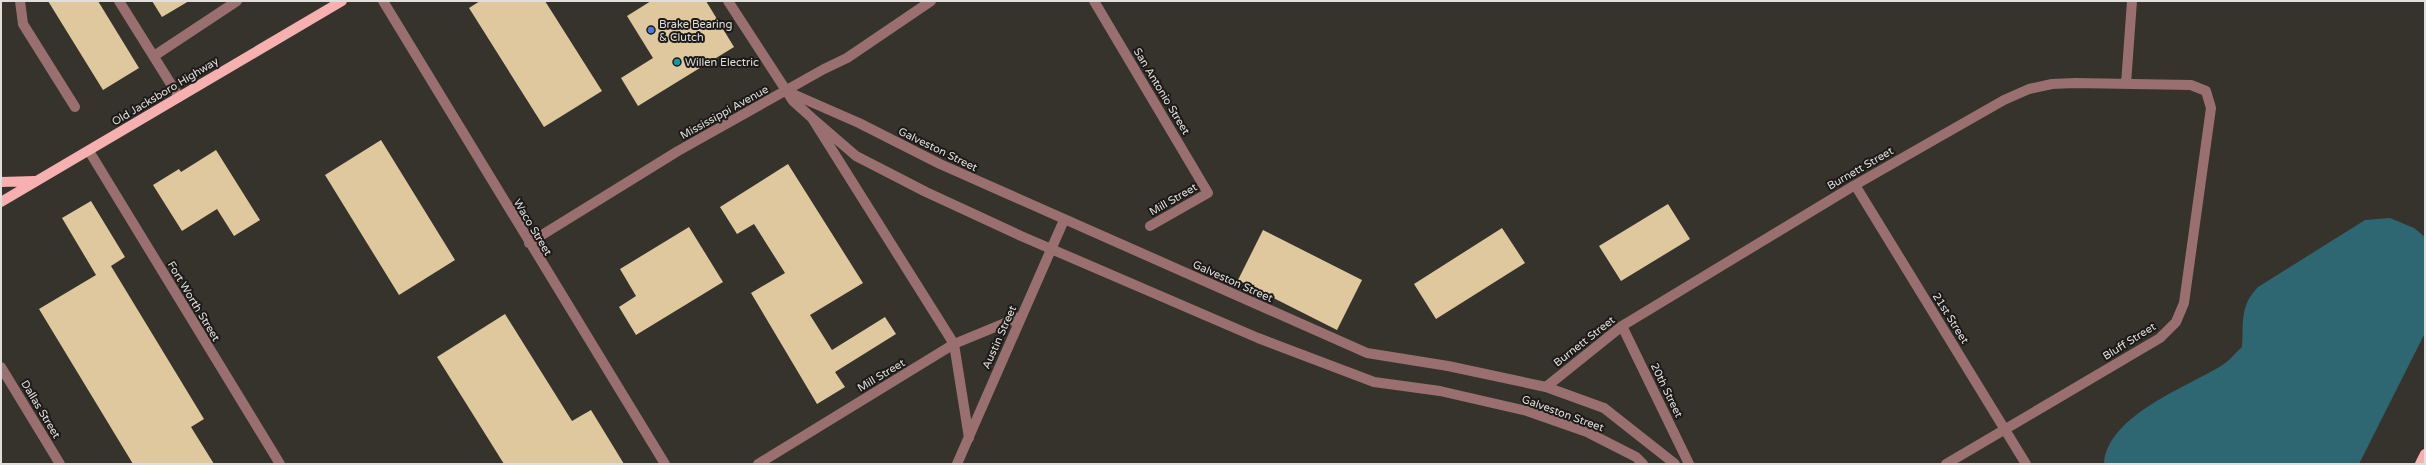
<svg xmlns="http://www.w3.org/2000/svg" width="2426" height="465" font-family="'Varela Round',sans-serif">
<rect width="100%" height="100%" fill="#36322c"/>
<path fill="#2e6672" d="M2390,218L2414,228L2425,237V333L2359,464H2104C2107,415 2188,387 2224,364C2231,359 2236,352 2242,347C2244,322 2239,307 2258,287L2365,220Z"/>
<path fill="#dfc89e" d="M48,1H98L139,68L103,90Z
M152,1H189L162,17Z
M480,1H545L602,91L544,127L469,8Z
M651,1H706L734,47L638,106L621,78L653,58L627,16Z
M381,140L455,260L399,295L325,175Z
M216,150L260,220L234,236L217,209L182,231L153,185L179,169L181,172Z
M788,164L863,283L810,315L832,350L885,317L896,334L835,372L845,387L817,404L751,293L785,273L754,224L737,234L720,207Z
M91,201L125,257L111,266L204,419L191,427L214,464H133L39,309L96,275L62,218Z
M1668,204L1690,239L1621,281L1599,246Z
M689,227L723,282L636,335L619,307L636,296L620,269Z
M1502,228L1525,263L1436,319L1414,284Z
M1263,230L1362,280L1337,330L1238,280Z
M505,314L572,421L591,410L624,464H504L437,357Z"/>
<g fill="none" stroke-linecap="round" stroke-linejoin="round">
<path stroke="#9a6f6f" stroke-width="10" d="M20,1L23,24L75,107
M119,1L179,97
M383,1L665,464
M728,1L793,101L812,118L954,344L969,438
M1094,1L1208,193L1150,226
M154,56L237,1
M2126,84L2132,1
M786,91L859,123L940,164L1367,353L1448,366L1546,387L1604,408L1675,464
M812,118L856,156L926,192L1021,236L1258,338L1374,382L1440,391L1527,411L1587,432L1636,457L1643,464
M89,151L280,464
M1855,185L2026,464
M529,243L678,151L824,69L847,58L931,1
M1622,326L1689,464
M1,367L60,464
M1546,387L1622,326L1855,185L2004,100L2029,89L2052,84L2075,83L2191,85L2206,91L2211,108L2184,303L2176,322L2160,338L1946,464
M758,464L954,344L1022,316
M957,464L1064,220"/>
<path stroke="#f6b0b0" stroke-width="10" d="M1,182L35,181
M1,202L342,1
M2420,464L2425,454"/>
</g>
<circle fill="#3f7fe0" stroke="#1c1a18" stroke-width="1.5" cx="651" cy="30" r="4"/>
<circle fill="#0f9aa8" stroke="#1c1a18" stroke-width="1.5" cx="677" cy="62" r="4"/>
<g text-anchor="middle" stroke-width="4" stroke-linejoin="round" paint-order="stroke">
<g font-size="11" fill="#e1dedb" stroke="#1c1a18" text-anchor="start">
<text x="659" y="28">Brake Bearing<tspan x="659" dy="13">&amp; Clutch</tspan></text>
<text x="685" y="66">Willen Electric</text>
</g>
<g font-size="11" fill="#e1dedb" stroke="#1c1a18">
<text transform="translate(165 91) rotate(-31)" y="4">Old Jacksboro Highway</text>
<text transform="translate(1162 91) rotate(59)" y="4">San Antonio Street</text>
<text transform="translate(724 112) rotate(-29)" y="4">Mississippi Avenue</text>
<text transform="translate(938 149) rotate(26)" y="4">Galveston Street</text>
<text transform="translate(1860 168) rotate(-30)" y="4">Burnett Street</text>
<text transform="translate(1173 199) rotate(-30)" y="4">Mill Street</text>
<text transform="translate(533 227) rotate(59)" y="4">Waco Street</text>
<text transform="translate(1233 281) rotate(24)" y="4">Galveston Street</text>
<text transform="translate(194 301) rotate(59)" y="4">Fort Worth Street</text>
<text transform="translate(1951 318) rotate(58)" y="4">21st Street</text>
<text transform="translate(999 337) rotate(-66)" y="4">Austin Street</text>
<text transform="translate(1584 341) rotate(-38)" y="4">Burnett Street</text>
<text transform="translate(2129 341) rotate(-32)" y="4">Bluff Street</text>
<text transform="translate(881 375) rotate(-31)" y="4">Mill Street</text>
<text transform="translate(1667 390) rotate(64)" y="4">20th Street</text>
<text transform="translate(41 409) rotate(59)" y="4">Dallas Street</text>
<text transform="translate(1563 413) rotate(20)" y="4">Galveston Street</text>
</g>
</g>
<rect width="2426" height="465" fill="none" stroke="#e1dedb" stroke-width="4"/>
</svg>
